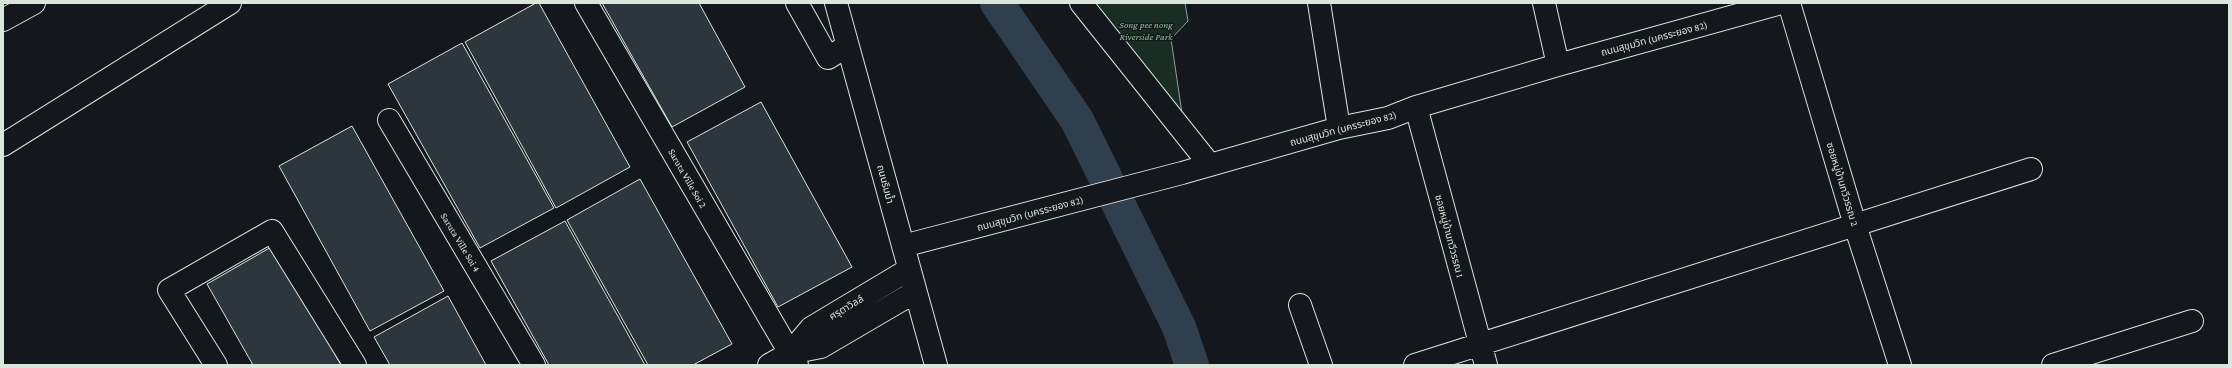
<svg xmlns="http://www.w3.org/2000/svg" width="2232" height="368" font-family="'Crimson Pro','Noto Sans Thai',serif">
<rect width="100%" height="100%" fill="#14181c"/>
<path fill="#1a2d24" stroke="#939e99" d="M1090,3H1185L1188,21L1171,39L1183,120Z"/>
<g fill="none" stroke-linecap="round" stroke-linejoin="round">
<path stroke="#2f3f4d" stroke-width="34" d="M997,3L1077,120L1179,327L1192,365"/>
</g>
<path fill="#2c363c" stroke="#d8e6dc" d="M536,3H539L630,167L556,208L465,42Z
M602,3H699L745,87L672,127Z
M462,43L554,208L480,248L388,84Z
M761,102L852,267L778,307L687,142Z
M352,126L444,291L370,331L279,166Z
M640,179L732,344L693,365H648L567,220Z
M565,221L645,365H549L491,261Z
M273,246L341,365H253L207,284Z
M448,296L486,365H390L374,337Z"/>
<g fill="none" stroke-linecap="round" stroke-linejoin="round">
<defs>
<path id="minor" d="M586,3L797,365
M797,3L828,58L847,46
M836,3L936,365
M1081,3L1210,165
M1319,3L1339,128
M1544,3L1558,65
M1789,3L1855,225L1900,365
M3,20L34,3
M1416,107L1486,365
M389,120L534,365
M3,145L230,3
M903,246L1182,173L1339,128L1388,118L1416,107L1558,65L1781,3
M1300,305L1321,365
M790,353L811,328L908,270
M216,365L169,290L272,231L355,365
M769,365L790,353L821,347L915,292
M1415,365L2031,169
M2053,365L2192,321"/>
</defs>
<use href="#minor" stroke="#d8e6dc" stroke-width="24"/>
<use href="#minor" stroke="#14181c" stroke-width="22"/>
</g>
<g text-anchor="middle" stroke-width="3" stroke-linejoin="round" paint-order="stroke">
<g font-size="10" font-style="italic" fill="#8ac095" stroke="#14181c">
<text x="1146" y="28">Song pee nong<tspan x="1146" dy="12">Riverside Park</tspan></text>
</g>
<g font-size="10" fill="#d8e6dc" stroke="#14181c">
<text transform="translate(1654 38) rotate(-15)" y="4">ถนนสุขุมวิท (นครระยอง 82)</text>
<text transform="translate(1343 128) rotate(-15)" y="4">ถนนสุขุมวิท (นครระยอง 82)</text>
<text transform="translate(688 178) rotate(60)" y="4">Saruta Ville Soi 2</text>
<text transform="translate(886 184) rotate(75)" y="4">ถนนริมน้ำ</text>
<text transform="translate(1843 184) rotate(73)" y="4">ซอยหมู่บ้านทวีวรรณ 2</text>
<text transform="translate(1030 213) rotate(-15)" y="4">ถนนสุขุมวิท (นครระยอง 82)</text>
<text transform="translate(1450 236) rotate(75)" y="4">ซอยหมู่บ้านทวีวรรณ 1</text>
<text transform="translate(461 242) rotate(59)" y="4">Saruta Ville Soi 4</text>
<text transform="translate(846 307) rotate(-31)" y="4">ศรุตาวิลล์</text>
</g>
</g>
<rect width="2232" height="368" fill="none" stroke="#d8e6dc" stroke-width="8"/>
</svg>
